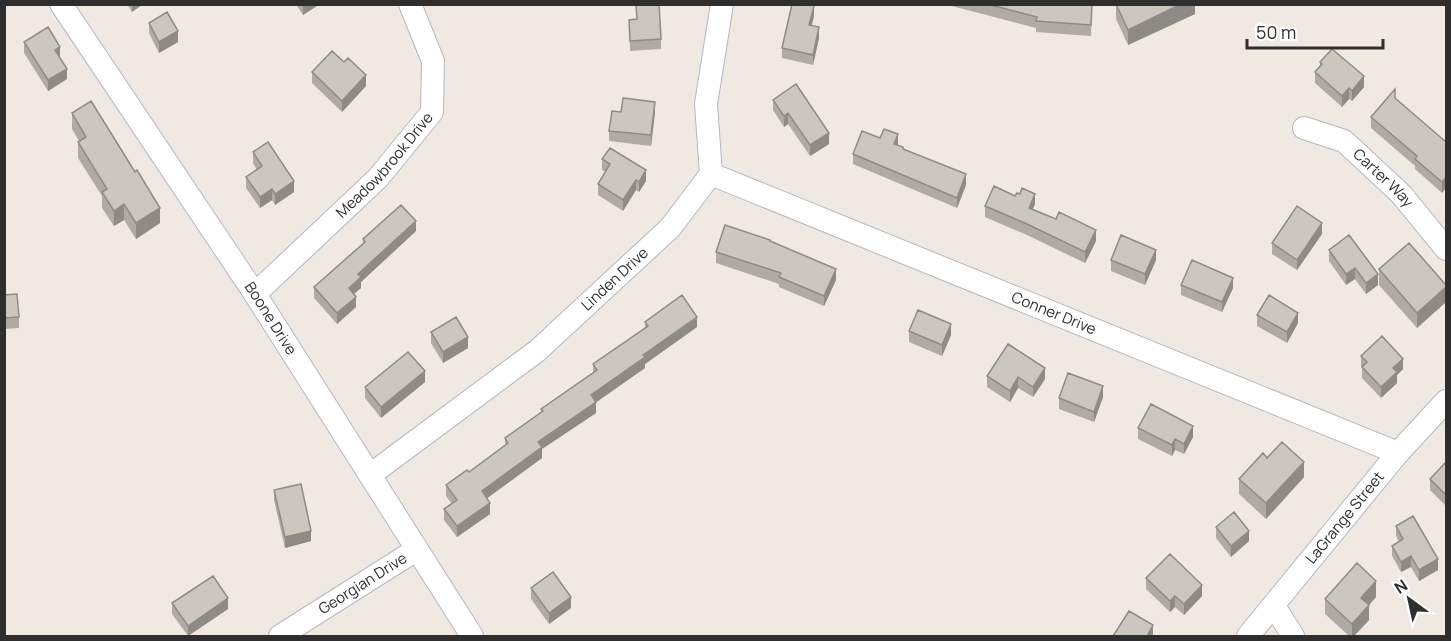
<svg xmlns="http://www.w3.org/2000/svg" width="1451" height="641" font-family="Manrope,sans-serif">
<rect width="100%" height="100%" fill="#efe9e1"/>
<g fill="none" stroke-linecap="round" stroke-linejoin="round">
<defs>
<g id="minor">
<path id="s1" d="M61,4L255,294L472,636"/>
<path id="s2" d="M1304,128L1344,141L1401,194L1446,249"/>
<path id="s3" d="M711,174L1398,453"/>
<path id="s4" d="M255,294L378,178L432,112L433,61L410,4"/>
<path id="s5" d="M370,475L537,351L670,228L711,174L706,104L722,4"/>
<path d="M1274,606L1293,636"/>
<path id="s6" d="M280,636L416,550"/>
<path id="s7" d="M1248,636L1398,453L1446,401"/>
</g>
</defs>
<use href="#minor" stroke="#b4b7c1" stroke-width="24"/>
<use href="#minor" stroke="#fff" stroke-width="22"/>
</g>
<path fill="#afaba4" d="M127,4H143L132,12Z
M296,4H320L303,15Z
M636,4L661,39V49L630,51L629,20L637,19Z
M944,4H1092L1091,36L1036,32V28Z
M1116,4H1195V14L1128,45L1116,19Z
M814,16L811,26L819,38L813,65L782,58V48Z
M149,23L178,42L159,53L149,33Z
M24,42L60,57L67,79L48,91L24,53Z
M1320,62L1364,87L1352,101L1349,99L1342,107L1315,83V72L1320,67Z
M312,72L366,86L342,112L312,83Z
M1395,98L1446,142L1442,193L1415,169V166L1371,128V117Z
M773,100L829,144L810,156L788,124L784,127L773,110Z
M621,112H655L651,146L609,141V131Z
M72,113L160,223L136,239L124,220L114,226L102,208V196L78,158V142L79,141L72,129Z
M898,145L903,150L966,185L957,208L853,164V154Z
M253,152L294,192L275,205L272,200L260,208L246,188V177L257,170L253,163Z
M602,159L646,181L639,192L636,190L623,211L598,195V184L606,172L602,170Z
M1035,204L1033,209L1096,241L1085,263L1027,235L985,217V206Z
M416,231L361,282V288L354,294L356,307L337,324L314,298V287L363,245V239Z
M1322,234L1297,270L1272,254V243Z
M770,241L836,280L824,306L779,287V284L716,263V252Z
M1329,250L1378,285L1366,294L1355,279L1346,285L1329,261Z
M1111,260H1156L1145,285L1111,271Z
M1379,269L1446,285V302L1417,328L1379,285Z
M1181,285L1233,288L1222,312L1181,295Z
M4,295L19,317V328L4,329Z
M1257,315L1298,323L1287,343L1257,326Z
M645,322L697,327L645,364V368L596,402V413L542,449V458L487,498L490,514L457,537L444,520V509L452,504L446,496V485L469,472L505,446V438L541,412V409L593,373V364L645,328Z
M909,331L951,335L942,356L909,342Z
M431,332L468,348L443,363L431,343Z
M1361,356L1403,369L1397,375V383L1381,398L1362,378V368L1361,366Z
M987,376L1045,379L1033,397L1018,388L1010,402L987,387Z
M425,382L381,418L365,398V387Z
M1103,397L1094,422L1059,409V398Z
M1138,428L1193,437L1184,454L1175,450L1172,456L1138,439Z
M1267,458L1304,477L1266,519L1239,494V479Z
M1446,462V506L1430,490V479Z
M274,490L311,541L285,548L274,500Z
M1396,526L1438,570L1419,581L1411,567L1401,572L1392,556V546L1399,542L1396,536Z
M1216,527L1249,541L1231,557L1216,538Z
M1146,578L1202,596L1184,615L1175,607L1170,612L1146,589Z
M531,588L571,608L549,624L531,599Z
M1376,597L1369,605V620L1354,636H1349L1325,614V599Z
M172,603L228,609L188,636L172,614Z"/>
<path fill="#8e8b86" d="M132,4H143L132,12Z
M303,4H320L303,15Z
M1181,4H1195V14L1128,45V30Z
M814,6V16L809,36V25Z
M819,27V38L813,65V55Z
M178,31V42L159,53V42Z
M60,47V57L55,50Z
M67,69V79L48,91V80Z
M366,75V86L342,112V101Z
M1364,76V87L1352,101V91Z
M1349,88V99L1342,107V96Z
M655,102V112L651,146V135Z
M788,113V124L784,127V116Z
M829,133V144L810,156V145Z
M898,134V145L894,154V144Z
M646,170V181L639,192V182Z
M966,174V185L957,208V198Z
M1446,177V188L1442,193V182Z
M636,180V190L623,211V200Z
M294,181V192L275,205V194Z
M272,189V200L260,208V197Z
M1035,194V204L1029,218V208Z
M124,204V220L114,226V211Z
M160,208V223L136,239V223Z
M416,221V231L361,282V288L349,298V288L358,274Z
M1322,223V234L1297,270V260Z
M1096,230V241L1085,263V252Z
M1156,250V260L1145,285V274Z
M1355,268V279L1346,285V274Z
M836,269V280L824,306V296Z
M1378,274V285L1366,294V283Z
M1233,278V288L1222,312V302Z
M1446,287V302L1417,328V313Z
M356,297V307L337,324V313Z
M1298,313V323L1287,343V332Z
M697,317V327L645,364V368L591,406V395L643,355Z
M951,324V335L942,356V345Z
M468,337V348L443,363V352Z
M1403,359V369L1397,375V383L1381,398V387L1393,368Z
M1045,368V379L1033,397V387Z
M425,371V382L381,418V407Z
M1018,377V388L1010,402V391Z
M1103,386V397L1094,422V412Z
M596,402V413L542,449V458L482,502V491L538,442Z
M1193,426V437L1184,454V444Z
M1175,439V450L1172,456V445Z
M1304,462V477L1266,519V503Z
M490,503V514L457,537V526Z
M311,531V541L285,548V537Z
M1249,531V541L1231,557V546Z
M1411,556V567L1401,572V562Z
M1438,559V570L1419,581V570Z
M1376,581V597L1369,605V620L1354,636H1352V624L1361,598Z
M1202,585V596L1184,615V604Z
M1175,596V607L1170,612V601Z
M571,597V608L549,624V613Z
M228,598V609L188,636V626Z
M1153,625V636H1147Z"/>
<path fill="#cbc7bf" stroke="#8e8b86" stroke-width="1.5" d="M636,4H659L661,39L630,41L629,20L637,19Z
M792,4H809L814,6L809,25L819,27L813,55L782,48Z
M987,4H1092L1091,25L1036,21L1037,17Z
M1116,4H1181L1128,30Z
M167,12L178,31L159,42L149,23Z
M48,27L60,47L55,50L67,69L48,80L24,42Z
M1332,49L1364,76L1352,91L1349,88L1342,96L1315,72L1322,64L1320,62Z
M332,51L344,62L348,58L366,75L342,101L312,72Z
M796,84L829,133L810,145L788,113L784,116L773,100Z
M1395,89V98L1446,142V177L1442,182L1415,159L1417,156L1371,117Z
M623,98L655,102L651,135L609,131L612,111L621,112Z
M91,101L135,172L137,170L160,208L136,223L124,204L114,211L102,192L107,189L78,142L86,137L72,113Z
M884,129L898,134L894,144L903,147V149L966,174L957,198L853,154L862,131L880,138Z
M268,142L294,181L275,194L272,189L260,197L246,177L262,166L253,152Z
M610,148L646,170L639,182L636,180L623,200L598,184L610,164L602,159Z
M994,186L1015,196L1017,193L1020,194L1022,188L1035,194L1029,208L1056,219L1059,212L1096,230L1085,252L1027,224L985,206Z
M401,205L416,221L358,274L361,277L349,288L356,297L337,313L314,287L365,242L363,239Z
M1297,206L1322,223L1297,260L1272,243Z
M725,225L770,240V241L836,269L824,296L779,277L781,273L716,252Z
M1121,235L1156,250L1145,274L1111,260Z
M1349,235L1378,274L1366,283L1355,268L1346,274L1329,250Z
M1409,243L1446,285V287L1417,313L1379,269Z
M1192,260L1233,278L1222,302L1181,285Z
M17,294L19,317L4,318V295Z
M682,295L697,317L643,355L645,357L591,395L596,402L538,442L542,447L482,491L490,503L457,526L444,509L457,500L446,485L467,470L469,472L508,443L505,438L543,411L541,409L597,370L593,364L648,326L645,322Z
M1269,295L1298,313L1287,332L1257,315Z
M918,310L951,324L942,345L909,331Z
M456,317L468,337L443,352L431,332Z
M1382,336L1403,359L1393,368L1397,372L1381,387L1362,367L1367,362L1361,356Z
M1008,344L1045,368L1033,387L1018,377L1010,391L987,376Z
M408,352L425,371L381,407L365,387Z
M1068,373L1103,386L1094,412L1059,398Z
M1151,404L1193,426L1184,444L1175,439L1172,445L1138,428Z
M1282,442L1304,462L1266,503L1239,479L1263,453L1267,458Z
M1446,462V495L1430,479Z
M301,484L311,531L285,537L274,490Z
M1234,512L1249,531L1231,546L1216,527Z
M1413,516L1438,559L1419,570L1411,556L1401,562L1392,546L1403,539L1396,526Z
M1170,554L1202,585L1184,604L1175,596L1170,601L1146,578Z
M1357,563L1376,581L1361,598L1369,605L1352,624L1325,599Z
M553,572L571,597L549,613L531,588Z
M213,576L228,598L188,626L172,603Z
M1129,611L1153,625L1147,636H1113Z"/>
<g text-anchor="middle" stroke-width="6" stroke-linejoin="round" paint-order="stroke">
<g font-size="15" fill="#2e2e2e" stroke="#fff">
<text dy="5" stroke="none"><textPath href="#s4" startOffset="183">Meadowbrook Drive</textPath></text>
<text dy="5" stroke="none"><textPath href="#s2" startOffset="96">Carter Way</textPath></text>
<text dy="5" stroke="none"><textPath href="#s5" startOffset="314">Linden Drive</textPath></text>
<text dy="5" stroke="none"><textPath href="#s3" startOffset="370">Conner Drive</textPath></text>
<text dy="5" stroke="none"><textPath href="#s1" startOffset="378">Boone Drive</textPath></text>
<text dy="5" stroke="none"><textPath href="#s7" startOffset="153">LaGrange Street</textPath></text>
<text dy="5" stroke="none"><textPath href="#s6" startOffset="98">Georgian Drive</textPath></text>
</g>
</g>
<rect width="1451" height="641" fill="none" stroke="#2e2e2e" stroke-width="12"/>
<g transform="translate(1409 599) rotate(327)" stroke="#ffffff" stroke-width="4.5" paint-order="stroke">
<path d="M0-4.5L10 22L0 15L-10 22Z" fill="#2e2e2e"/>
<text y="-9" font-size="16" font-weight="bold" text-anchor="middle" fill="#2e2e2e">N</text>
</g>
<path d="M1247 39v9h136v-9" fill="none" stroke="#2e2e2e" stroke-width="3"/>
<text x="1256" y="39" font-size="18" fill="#2e2e2e" stroke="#ffffff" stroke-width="4.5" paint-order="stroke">50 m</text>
</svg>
